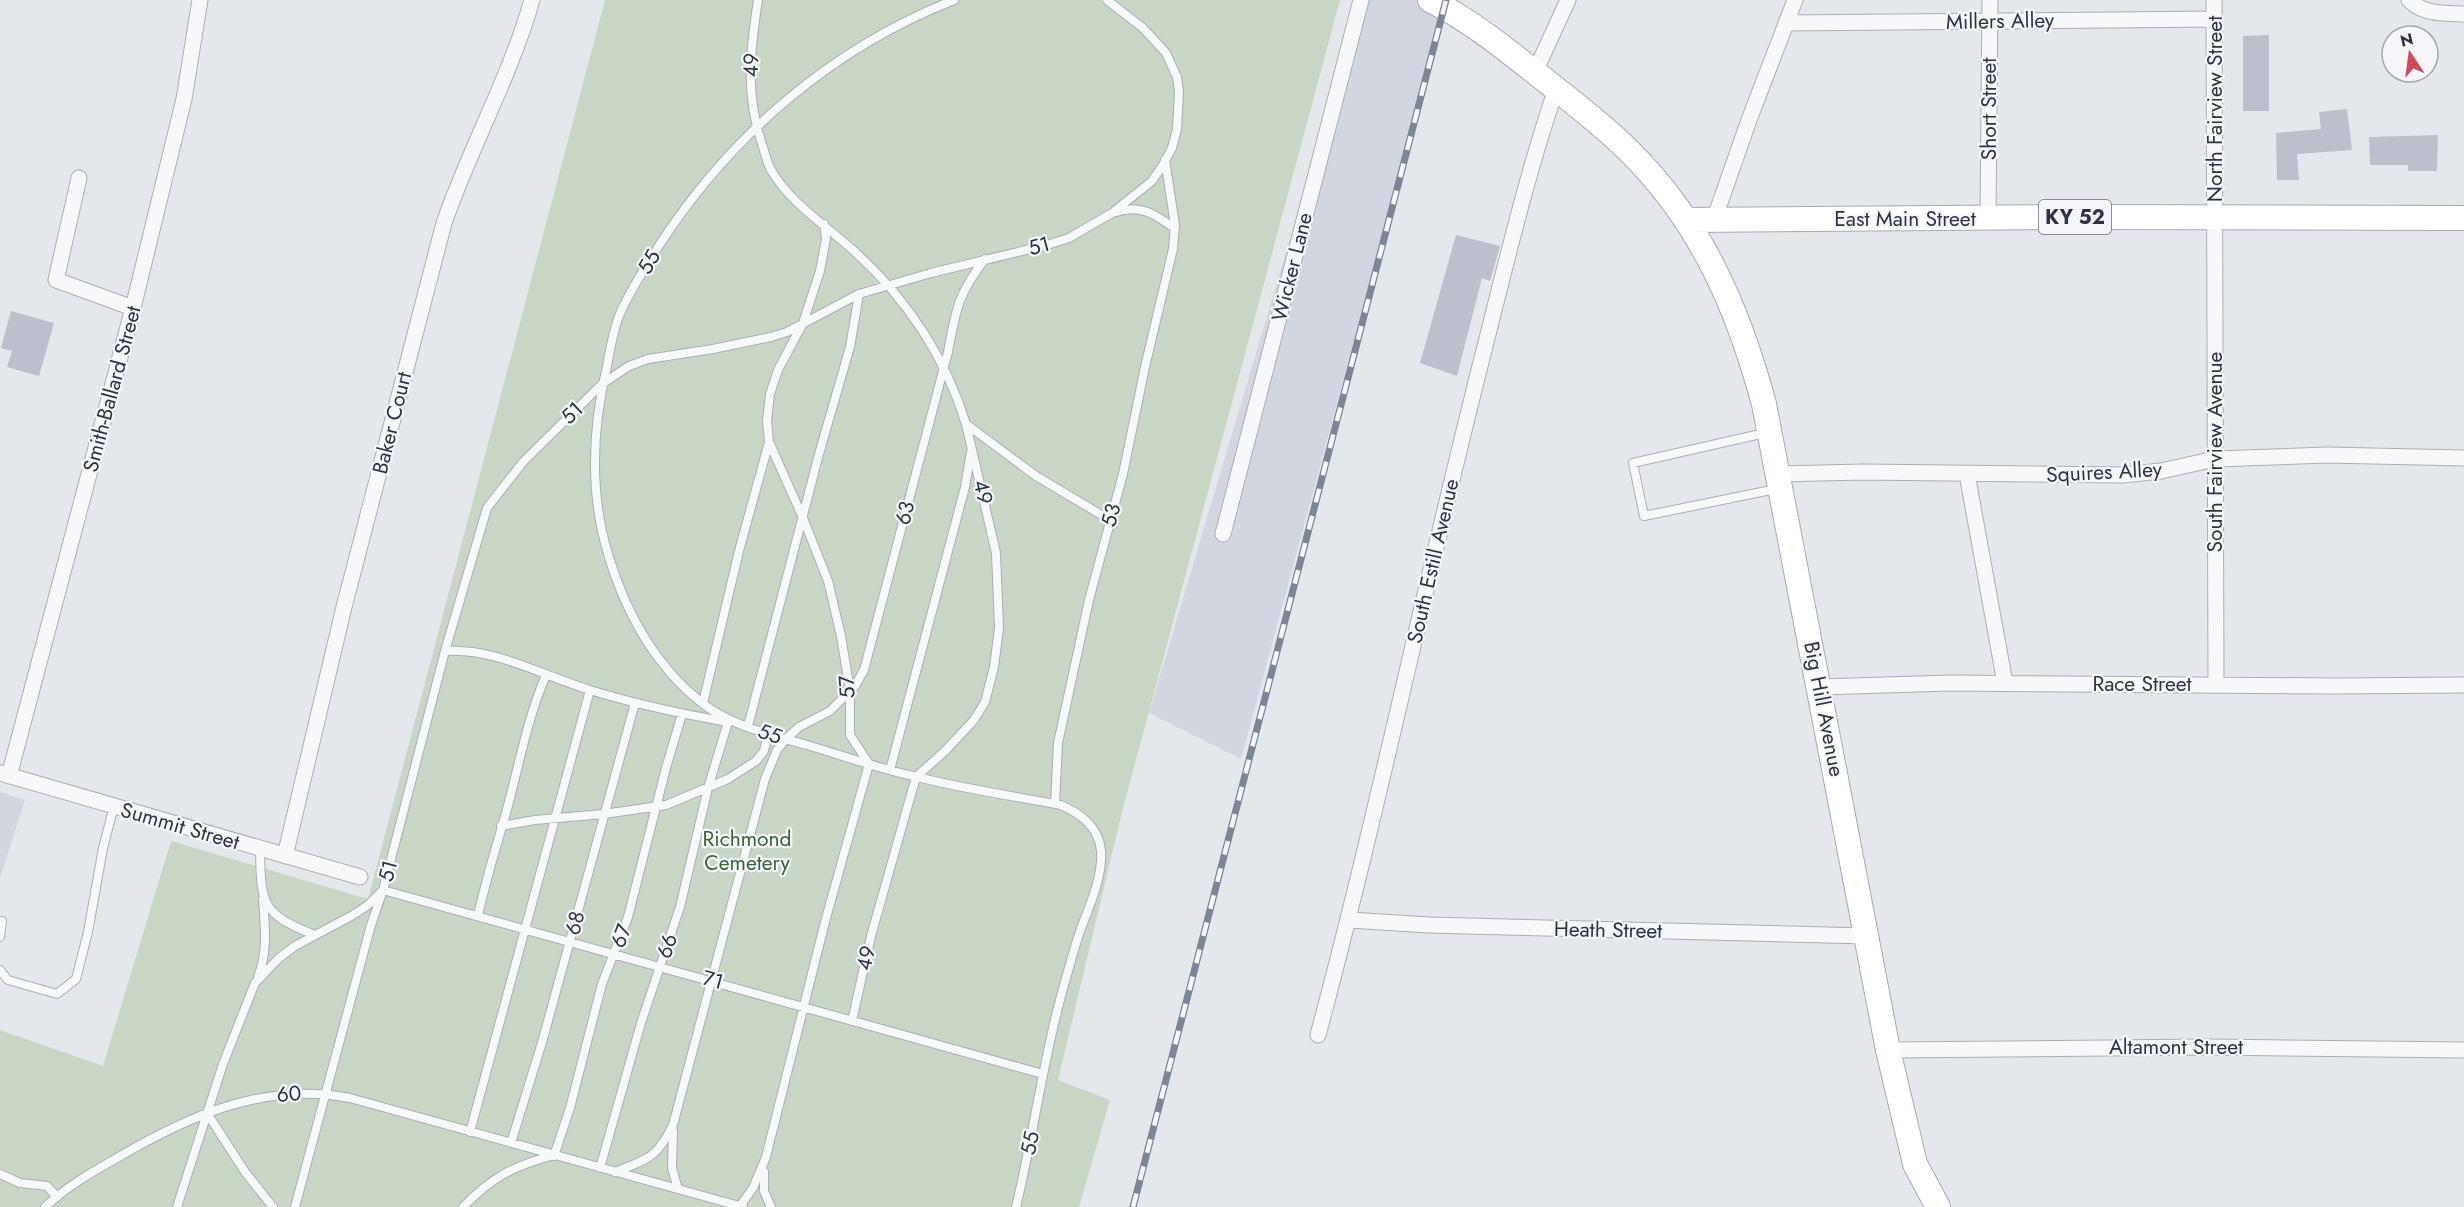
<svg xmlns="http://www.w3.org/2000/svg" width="2464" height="1207" font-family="Jost,sans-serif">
<rect width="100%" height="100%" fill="#e4e7ec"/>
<path fill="#d2d6de" d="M1361,0H1430L1444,7L1241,759L1149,713Z
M0,792L25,800L0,878Z"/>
<path fill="#c9d6c5" d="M605,0H1340L1122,812L1058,1080L1110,1100L1079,1207H0V1030L103,1066L171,841L368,899Z"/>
<path fill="#bbc0ca" d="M2269,35V111H2243V36Z
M2347,109L2352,150L2297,154L2299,180H2277L2276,133L2321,129L2319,112Z
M2438,135L2437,171H2408V165H2370L2369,137Z
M1456,235L1500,246L1490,281L1482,278L1457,376L1420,363Z
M11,311L54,323L39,376L7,367L12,351L1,348Z"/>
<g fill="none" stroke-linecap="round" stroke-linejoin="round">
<defs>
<path id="lane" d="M758,0C750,52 745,94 762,144C765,153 767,163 771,170C791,204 824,224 853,250C905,297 945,356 966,424L996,553L999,628L994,667L985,702L974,720L945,751L916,777L871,936L852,1021
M954,0C832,48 731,135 660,244C646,267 629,291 619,316C613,332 610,349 607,366C592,429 589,491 608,554C625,611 654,665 702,703C731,726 772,735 807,745C844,756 880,769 917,777C965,789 1013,796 1061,805C1081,814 1099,827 1101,851C1103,877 1089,907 1080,931C1073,952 1067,975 1061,996C1042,1066 1033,1137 1016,1207
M1116,212C1140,204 1155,214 1174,228
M966,424L1036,476L1110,520
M1765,433L1633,463L1644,516L1776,489
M445,651C494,647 543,676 590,690C635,704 682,714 728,722
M703,703L739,551L769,442
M743,725L748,726L819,454L850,347L859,294
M890,770L965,487L971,452
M1055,804L1058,743L1089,600L1123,474L1145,367L1173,249L1175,225L1165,160
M501,826L535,820L604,814L666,805L728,779L756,761L764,751L768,733
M260,849C261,904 261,914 315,935
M478,915C486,880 496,847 506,813C519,766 527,719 546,675
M0,937L2,921
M0,970L8,980L57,994L76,979L88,932L103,848L114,806
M258,977C268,952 265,926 263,900
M207,1113L245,1172L273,1207
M673,1131L672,1168L678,1189
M470,1132L590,690
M511,1143L543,1039L635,703
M554,1156L570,1108L602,984L628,917L666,768L682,714
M600,1168L641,1023L680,907L708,788L728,722
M615,1172C648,1159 657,1158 673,1125L765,779L777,750L786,739L799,727L830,711L855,686L864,670L948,352C956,309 958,294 985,259
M764,1172V1191L771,1207
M0,1174L20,1183L47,1186L57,1197
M740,1206L753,1188L766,1157L825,922L869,764L850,735V691L841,636L828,581L803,518L769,442L767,421L770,394L778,370L803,323L820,271L826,239L824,224
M45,1207C66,1187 92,1172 117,1158C188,1116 266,1081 350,1098L743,1207
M177,1207L223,1064L255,983L279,958L295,946L353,915L368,905L383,890L1043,1074
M295,1207L371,925L383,890L445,651L487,508L523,462L602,384L629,366L648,359L713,349L771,337L787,332L859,294L931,273L1047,245L1069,238L1112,213L1152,181L1163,165L1172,148L1177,129L1179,92L1177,77L1166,53L1143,28L1107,0
M463,1207C491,1178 513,1166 551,1156"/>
<path id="street" d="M2214,0L2216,685
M2409,0C2424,15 2444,13 2464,14
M1786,23L2214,19
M1535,72L1568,0
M79,178L56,280L133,308
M1988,218L1990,0
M1714,220L1749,120L1795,0
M1778,474L1863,472L2123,475L2161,471L2215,459L2327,455L2464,458
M1967,474L2005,683
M1223,534L1361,0
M1820,687L1950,683L2334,686L2464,685
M0,773L360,877
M9,776L133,308L184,99L200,0
M285,856L344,607L444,223C470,148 510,77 532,0
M1349,920L1429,925L1866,936
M1318,1035C1378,811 1425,583 1482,358C1505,268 1526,177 1556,89
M1888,1050L2207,1047L2464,1050"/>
<path id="primary" d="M1430,0C1472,21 1509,52 1546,81C1574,103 1603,125 1629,151C1701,222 1738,308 1764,404L1888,1050L1915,1164L1938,1207
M1686,220L2077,217L2464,218"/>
</defs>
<use href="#lane" stroke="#a9aeb7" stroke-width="10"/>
<use href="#street" stroke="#a9aeb7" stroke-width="17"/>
<use href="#primary" stroke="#a3abb8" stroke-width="26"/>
<use href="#lane" stroke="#f7f8fa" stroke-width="8"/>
<use href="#street" stroke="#f7f8fa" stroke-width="15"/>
<use href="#primary" stroke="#fff" stroke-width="24"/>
<defs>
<path id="rail" d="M1133,1207L1446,0"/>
</defs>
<use href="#rail" stroke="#7d8696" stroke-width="7"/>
<use href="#rail" stroke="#f4f6f9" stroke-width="4.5" stroke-dasharray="14" stroke-linecap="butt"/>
</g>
<g text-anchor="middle" stroke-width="4.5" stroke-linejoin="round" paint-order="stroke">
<rect fill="#f4f6f9" stroke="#676e7b" stroke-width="1.5" x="2039" y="200" width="72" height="34" rx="4.5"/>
<g font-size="20" font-weight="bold" fill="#2b3445">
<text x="2075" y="224">KY 52</text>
</g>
<g font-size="21" fill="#2b3445" stroke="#f4f6f9">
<text transform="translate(2000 21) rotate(-1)" y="7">Millers Alley</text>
<text transform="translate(751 65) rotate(-88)" y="7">49</text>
<text transform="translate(1989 109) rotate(-90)" y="7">Short Street</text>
<text transform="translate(2215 109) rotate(-90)" y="7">North Fairview Street</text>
<text x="1905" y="226">East Main Street</text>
<text transform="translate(1039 246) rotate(-15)" y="7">51</text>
<text transform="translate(649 262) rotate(-59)" y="7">55</text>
<text transform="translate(1292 267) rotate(-76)" y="7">Wicker Lane</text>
<text transform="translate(112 389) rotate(-75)" y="7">Smith-Ballard Street</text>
<text transform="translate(572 413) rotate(-44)" y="7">51</text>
<text transform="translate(392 423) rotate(-76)" y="7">Baker Court</text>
<text transform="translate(2215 452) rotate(-90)" y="7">South Fairview Avenue</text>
<text transform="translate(2104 472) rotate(-3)" y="7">Squires Alley</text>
<text transform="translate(983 492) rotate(77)" y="7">49</text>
<text transform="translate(905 513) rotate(-76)" y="7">63</text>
<text transform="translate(1111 515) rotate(-75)" y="7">53</text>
<text transform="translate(1433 561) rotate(-77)" y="7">South Estill Avenue</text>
<text x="2142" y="691">Race Street</text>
<text transform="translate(847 687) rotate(-94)" y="7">57</text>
<text transform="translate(1824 709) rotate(79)" y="7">Big Hill Avenue</text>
<text transform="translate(770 734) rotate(19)" y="7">55</text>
<text transform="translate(180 826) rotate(16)" y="7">Summit Street</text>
<text transform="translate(388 871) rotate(-75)" y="7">51</text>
<text transform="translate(575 923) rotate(-75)" y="7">68</text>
<text transform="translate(1608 930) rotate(1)" y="7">Heath Street</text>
<text transform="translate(621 936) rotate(-69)" y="7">67</text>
<text transform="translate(667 946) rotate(-72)" y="7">66</text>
<text transform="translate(866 958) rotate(-77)" y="7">49</text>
<text transform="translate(713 980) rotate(15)" y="7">71</text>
<text x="2176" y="1054">Altamont Street</text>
<text transform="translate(289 1094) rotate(-5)" y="7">60</text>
<text transform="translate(1030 1143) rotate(-78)" y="7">55</text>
</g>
<g font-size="21" fill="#3f6138" stroke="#f4f6f9">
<text x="747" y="846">Richmond<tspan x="747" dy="24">Cemetery</tspan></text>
</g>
</g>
<g transform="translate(2410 54) rotate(347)"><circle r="28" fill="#f4f6f9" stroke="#a4a8b1" stroke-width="1.5"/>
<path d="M0-4.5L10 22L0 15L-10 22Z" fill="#d1495b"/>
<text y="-9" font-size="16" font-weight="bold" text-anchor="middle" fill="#2b3445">N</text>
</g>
</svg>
